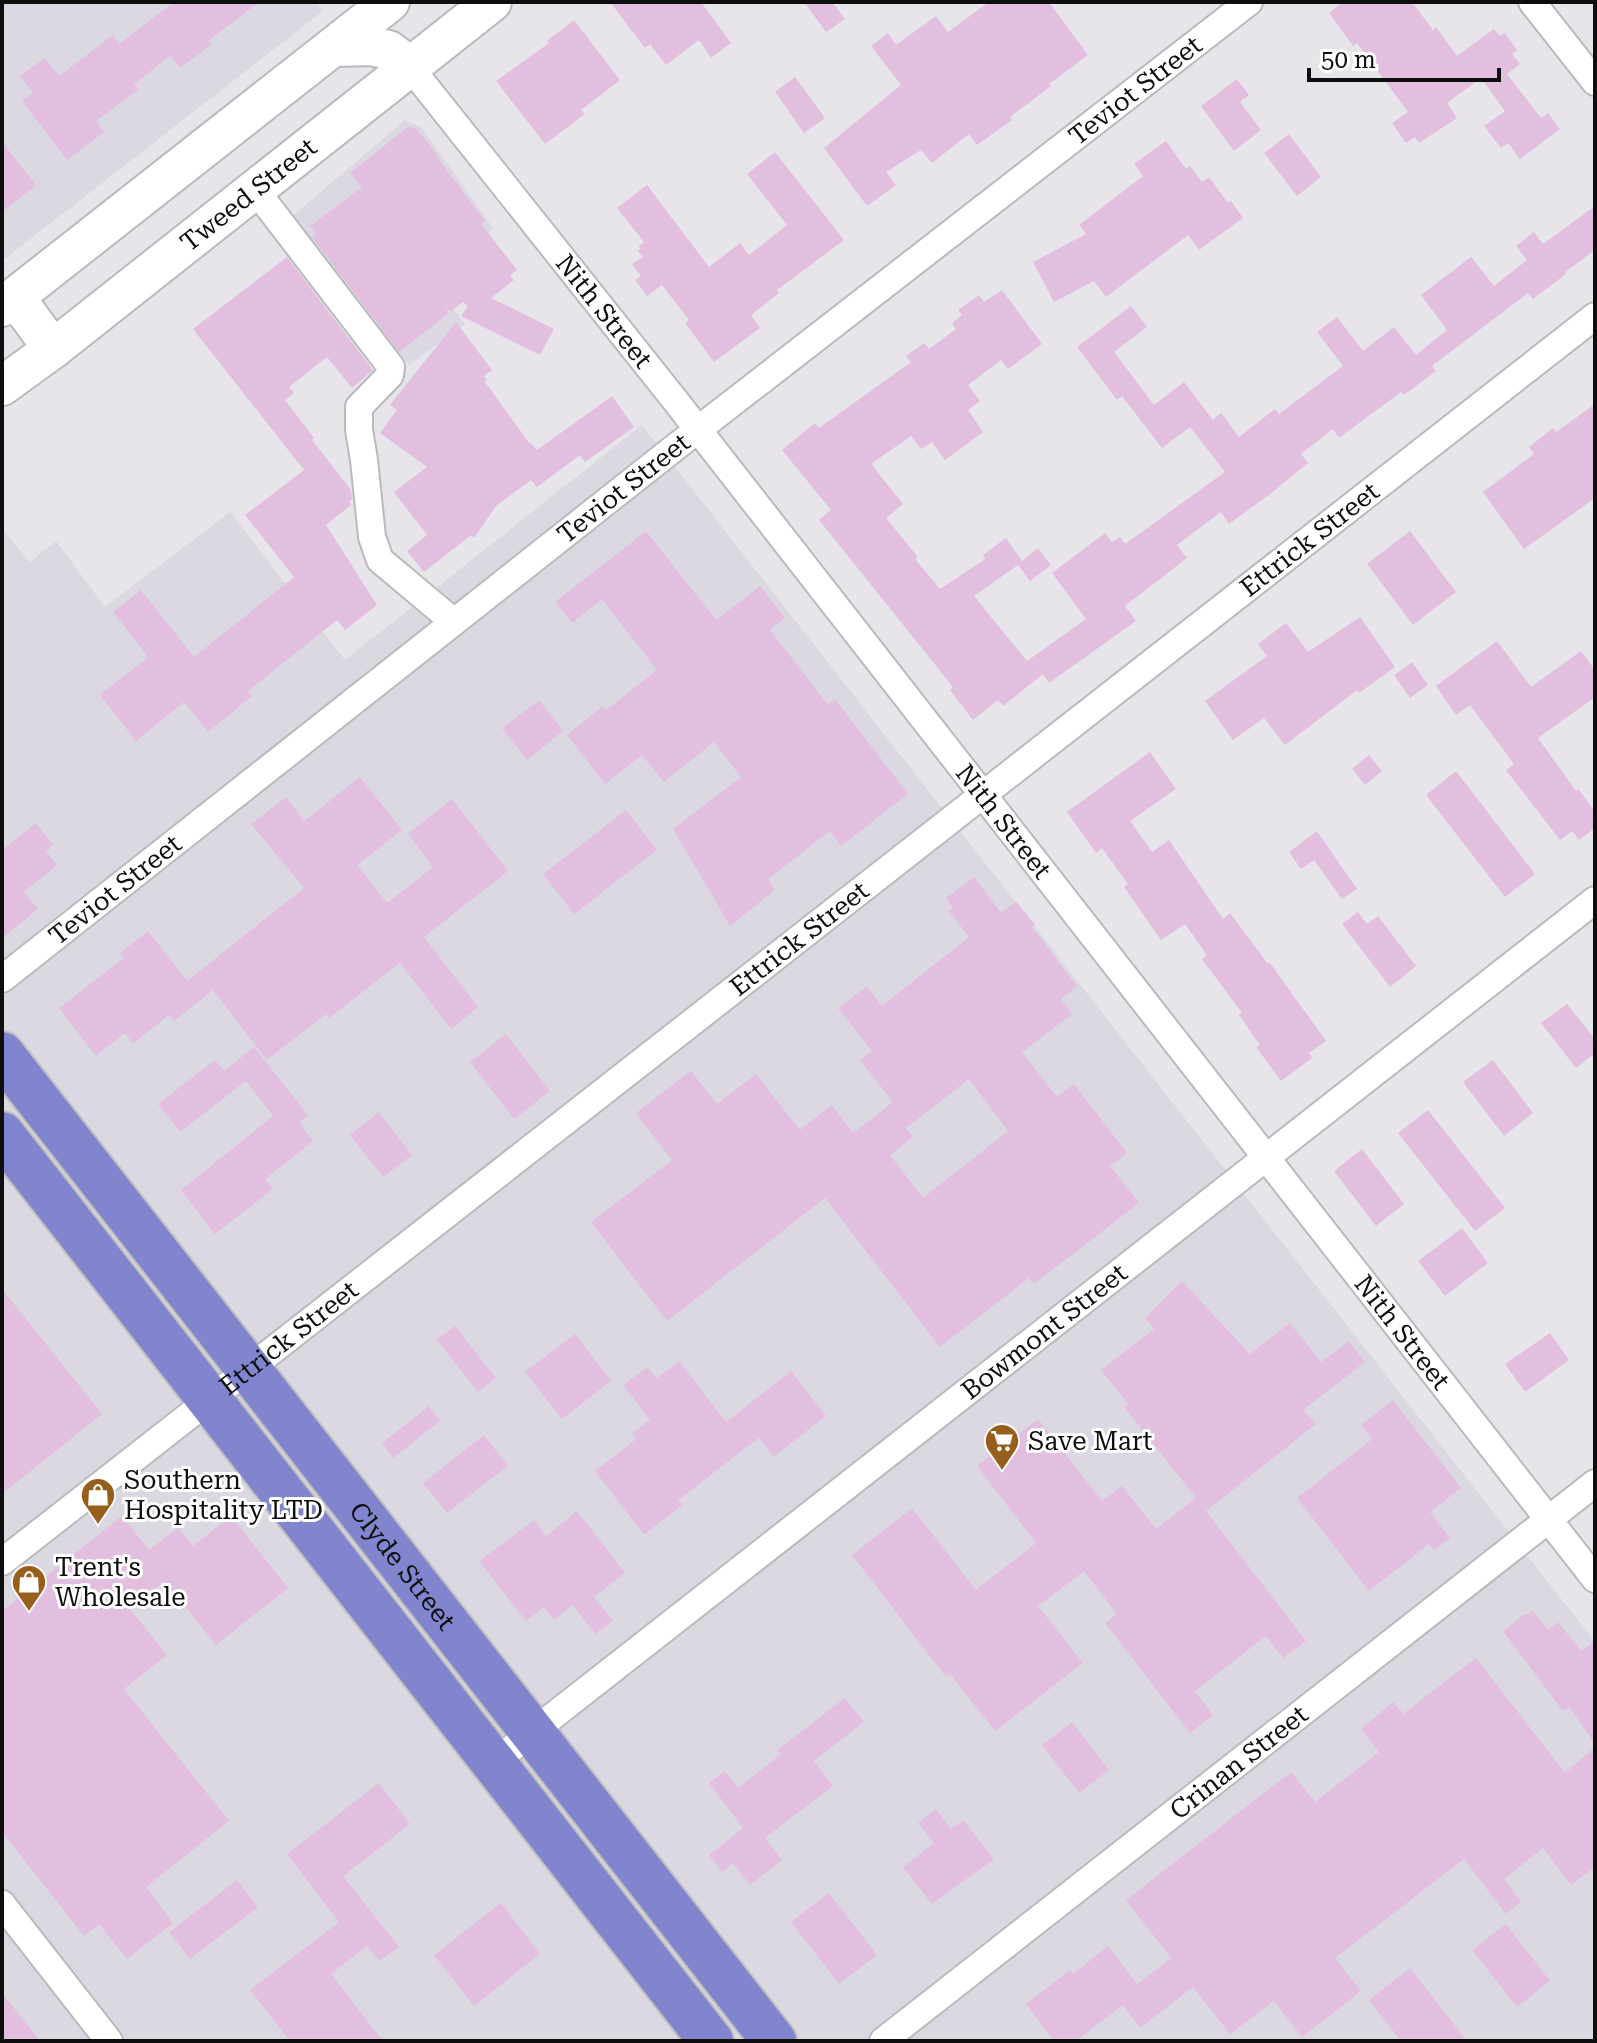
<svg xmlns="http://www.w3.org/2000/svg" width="1597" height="2043" font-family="'Roboto Serif',serif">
<rect width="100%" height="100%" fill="#e7e5e9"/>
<path fill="#dcd8e2" d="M2,2H316L323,11L2,261Z
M405,120L421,127L493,228L431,281L465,324L409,365L289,219Z
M642,425L1595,1642V2041H2V529L30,562L56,541L105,607L230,512L345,660Z"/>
<path fill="#e2bfdf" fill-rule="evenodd" d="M174,2H259L208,41L211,45L180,68L170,56L134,84L138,90L96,121L104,132L67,160L22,101L33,93L20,76L45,58L59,76L113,35L119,44Z
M610,2H701L731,43L711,58L699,40L666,65L650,44L645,48Z
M804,2H832L845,19L826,32Z
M989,2H1049L1088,55L1049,84L1051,86L1010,117L1012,120L977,145L969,134L932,163L921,150L886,172L896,185L867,206L824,148L901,85L871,46L888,33L896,45L936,16L948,32Z
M1343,2H1412L1433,30L1436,27L1457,56L1494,29L1500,36L1505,33L1517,50L1512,54L1520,64L1507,74L1541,118L1548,113L1560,129L1520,159L1508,143L1501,148L1484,126L1505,111L1481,78L1447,103L1457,118L1419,143L1415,137L1406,143L1392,123L1408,112L1357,43L1353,46L1329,13Z
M574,20L620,80L581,110L585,114L545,144L496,81L549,43L547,41Z
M795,77L825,118L804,133L775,92Z
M1237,79L1249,95L1240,102L1261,130L1234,151L1201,106Z
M408,127L416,128L438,156L437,157L485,221L481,224L517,270L510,275L514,280L491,298L554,329L540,355L461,316L468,306L463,302L451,311L445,308L449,313L399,352L312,237L316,234L310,226L362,187L350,173Z
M1289,134L1321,177L1297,196L1264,153Z
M1166,141L1186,169L1190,166L1202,182L1209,177L1228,203L1231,201L1243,218L1199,250L1188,235L1106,297L1094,281L1054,302L1033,262L1086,234L1079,225L1143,176L1134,164Z
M2,142L36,185L2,212Z
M775,152L844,240L777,290L779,293L751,315L760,328L714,362L685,323L689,320L662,285L647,296L635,280L641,276L632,264L643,257L638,251L640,249L639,246L644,242L617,208L647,185L709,267L740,243L749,255L787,225L747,174Z
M1595,206V250L1565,272L1566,274L1533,299L1528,293L1432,366L1436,371L1404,395L1401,392L1339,438L1333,429L1301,454L1308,463L1270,494L1229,524L1221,512L1177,545L1187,558L1125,606L1136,621L1049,683L1043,674L1003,706L998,700L973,720L950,690L953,687L819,520L831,510L782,450L815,423L819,428L911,362L906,356L924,343L929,349L956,329L952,323L962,315L958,310L979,295L984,302L1002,290L1042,344L1008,369L1001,360L968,385L980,401L968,410L983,432L945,460L932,442L921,449L911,436L871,464L903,504L886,518L918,557L915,559L940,589L985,559L983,555L1006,538L1022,561L1038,548L1051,565L1030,581L1018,565L974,596L1027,661L1086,619L1052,573L1105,533L1112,542L1120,537L1125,544L1225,472L1190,427L1162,448L1122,396L1117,400L1077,347L1131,306L1147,327L1114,352L1154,405L1184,382L1213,420L1221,413L1239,437L1275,409L1279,414L1343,366L1317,332L1337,317L1363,351L1394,327L1416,355L1447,330L1421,295L1471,257L1494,286L1527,260L1516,246L1534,232L1543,244Z
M287,257L373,370L352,388L327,357L289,387L294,393L285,400L314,438L312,440L351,490L352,499L349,502L351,505L326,525L377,605L345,630L337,620L248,691L252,696L208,732L184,702L136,741L100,695L148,657L113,612L141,590L194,657L294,577L245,515L304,470L193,329Z
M456,322L492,370L484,376L487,380L485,382L530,444L531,443L537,450L612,396L634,427L585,462L580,455L537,487L531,480L496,506L474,538L471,535L424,572L407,551L427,535L394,492L427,467L380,433L397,410L390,405Z
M1595,404V498L1524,549L1483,492L1534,454L1529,447L1553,428L1556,432Z
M646,531L716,620L760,586L785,618L770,630L828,705L835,699L908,794L841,846L830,831L768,879L775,890L730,926L673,829L741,777L714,742L664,782L642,755L605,784L567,735L603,706L606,710L657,670L602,599L572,623L555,602Z
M1410,531L1456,592L1413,625L1367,564Z
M1360,617L1395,667L1359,693L1357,690L1285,745L1264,718L1233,740L1205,701L1267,656L1258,644L1286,623L1308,652Z
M1497,641L1531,687L1581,651L1595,670V697L1538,738L1576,791L1578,789L1595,811V828L1579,840L1572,831L1560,840L1506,770L1514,764L1470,705L1456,715L1436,686Z
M1412,662L1428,685L1410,698L1394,675Z
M539,700L563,731L527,760L502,728Z
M1150,752L1176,789L1130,821L1152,852L1169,840L1223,919L1230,913L1268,964L1270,963L1326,1041L1309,1053L1312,1058L1281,1081L1256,1047L1260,1045L1239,1015L1242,1013L1202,959L1207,955L1185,924L1161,940L1124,887L1128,884L1102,848L1096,853L1067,812Z
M1369,755L1382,771L1365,785L1352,769Z
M1456,771L1535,874L1505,897L1426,795Z
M360,777L402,830L357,865L387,903L433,867L408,834L452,799L508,871L424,937L478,1007L451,1029L400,963L329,1018L326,1014L267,1060L213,990L174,1021L169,1015L133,1044L125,1033L96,1056L59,1008L124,958L120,953L148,931L187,981L304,888L251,824L286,797L304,821Z
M626,810L657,850L574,914L543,874Z
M36,823L53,845L46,851L57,865L24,892L38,909L2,938V850Z
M1317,831L1357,889L1342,899L1314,860L1301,869L1289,852Z
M974,877L1001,913L1016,901L1035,925L1032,927L1077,986L1061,999L1072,1014L1022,1052L1057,1097L1074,1084L1127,1153L1110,1166L1139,1203L1034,1284L1029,1278L940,1347L825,1198L667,1321L591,1222L672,1160L636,1113L691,1071L717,1104L756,1074L800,1130L832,1105L853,1133L893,1102L860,1060L872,1051L838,1008L867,986L882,1006L969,937L949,911L953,908L946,898ZM969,1079L1008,1131L923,1198L890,1155L913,1137L906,1128Z
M1358,912L1367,924L1378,916L1416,966L1390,987L1342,924Z
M1567,1004L1595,1039V1053L1576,1068L1541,1023Z
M506,1034L550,1091L514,1119L470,1062Z
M254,1047L308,1115L299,1122L313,1141L265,1179L273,1189L215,1234L181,1190L273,1116L246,1081L180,1132L158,1104L215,1060L224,1071Z
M1493,1060L1533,1113L1504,1136L1463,1082Z
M1428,1110L1505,1208L1475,1231L1398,1133Z
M379,1112L412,1155L383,1177L350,1135Z
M1362,1149L1404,1204L1376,1226L1334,1171Z
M1462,1228L1488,1263L1445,1296L1418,1261Z
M1182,1281L1250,1354L1290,1323L1321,1362L1349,1341L1365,1362L1303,1410L1316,1424L1206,1511L1306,1641L1283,1658L1266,1636L1195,1691L1213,1715L1190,1733L1105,1623L1117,1614L1084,1571L1038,1606L1083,1663L995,1731L950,1674L946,1677L852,1555L912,1508L976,1590L1036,1543L977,1466L1038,1419L1102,1501L1122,1486L1156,1529L1196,1498L1125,1408L1129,1405L1101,1370L1154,1329L1145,1318Z
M2,1289L102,1414L2,1494Z
M455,1326L496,1378L478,1392L437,1340Z
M1550,1333L1569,1360L1525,1392L1505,1364Z
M575,1334L611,1381L562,1419L525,1372Z
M679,1361L726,1422L791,1371L826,1416L773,1457L759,1438L678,1500L682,1505L644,1535L595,1471L636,1439L632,1434L650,1420L623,1385L647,1367L657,1378Z
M1393,1400L1461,1488L1430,1512L1450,1538L1434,1551L1429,1544L1369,1591L1297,1498L1372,1439L1361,1425Z
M429,1406L440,1421L393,1458L382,1443Z
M484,1435L508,1466L447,1513L423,1483Z
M577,1511L625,1573L594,1597L613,1621L595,1634L573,1605L554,1620L544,1607L526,1621L479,1561L534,1520L546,1536Z
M122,1516L149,1550L178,1528L193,1546L231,1516L288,1588L216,1645L165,1581L130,1609L167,1655L124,1689L229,1821L146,1887L173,1923L127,1959L99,1924L84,1936L2,1832V1611Z
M1533,1611L1548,1630L1558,1622L1581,1651L1595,1641V1744L1569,1707L1563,1711L1503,1631L1525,1614L1526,1615Z
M1476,1658L1565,1773L1595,1747V1867L1571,1885L1543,1848L1504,1879L1521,1902L1506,1914L1464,1859L1335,1958L1361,1991L1302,2037L1274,2001L1230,2034L1193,1987L1140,2028L1123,2005L1076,2041H1054L1026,2004L1070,1970L1073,1974L1108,1946L1137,1984L1171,1958L1126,1900L1291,1772L1315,1802L1379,1752L1361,1729L1393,1702L1403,1714Z
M845,1698L864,1722L814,1761L833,1786L765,1838L782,1860L750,1885L733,1863L722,1872L709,1855L743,1828L709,1783L725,1771L738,1788L781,1754L777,1750Z
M1072,1722L1109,1770L1079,1793L1042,1745Z
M379,1783L410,1824L343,1876L399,1947L379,1961L367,1946L331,1974L383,2041H290L250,1990L339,1922L287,1854Z
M936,1809L951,1829L963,1820L994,1859L932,1904L903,1867L934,1843L918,1823Z
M237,1880L258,1907L190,1959L169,1932Z
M829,1893L877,1955L839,1984L791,1922Z
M501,1903L540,1954L474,2006L434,1955Z
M1506,1924L1550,1981L1517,2007L1472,1950Z
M1410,1968L1467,2041H1401L1369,2000Z
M2,1993L40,2041H2Z"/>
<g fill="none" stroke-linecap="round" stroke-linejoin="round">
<defs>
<g id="street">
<path d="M1532,2L1595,82"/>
<path id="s1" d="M410,67L678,404L1595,1579"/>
<path d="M254,188L391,367L390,375L359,407V430L364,460L372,537L380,560L454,622"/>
<path id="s2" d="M2,979L673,449L1249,2"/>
<path id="s3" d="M2,1562L1595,316"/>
<path id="s4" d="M493,1763L1595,900"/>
<path d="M2,1904L109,2041"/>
<path id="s5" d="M883,2041L1595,1483"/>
</g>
<g id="secondary">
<path d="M334,47L370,46L389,50L410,67"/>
<path d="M15,297L53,349"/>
<path d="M2,307L390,2"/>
<path id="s6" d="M2,386L53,349L492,2"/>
</g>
<g id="highway">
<path id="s7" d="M2,1054L774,2041"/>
<path d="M2,1134L711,2041"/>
</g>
</defs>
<use href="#street" stroke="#bab9bc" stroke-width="30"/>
<use href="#secondary" stroke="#bab9bc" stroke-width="42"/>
<use href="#highway" stroke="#c0c0c1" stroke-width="48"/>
<use href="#street" stroke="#fff" stroke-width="26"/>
<use href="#secondary" stroke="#fff" stroke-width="38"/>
<use href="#highway" stroke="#8085cd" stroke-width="44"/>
</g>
<defs>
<symbol id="supermarket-pin" viewBox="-11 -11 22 30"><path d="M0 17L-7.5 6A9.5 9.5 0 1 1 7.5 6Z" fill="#985f1c" stroke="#fff"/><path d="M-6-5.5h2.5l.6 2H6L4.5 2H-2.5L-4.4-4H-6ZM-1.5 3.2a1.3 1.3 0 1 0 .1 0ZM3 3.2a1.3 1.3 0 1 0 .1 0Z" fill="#fff"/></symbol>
<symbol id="shop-pin" viewBox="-11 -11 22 30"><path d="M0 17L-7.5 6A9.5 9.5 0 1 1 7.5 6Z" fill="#985f1c" stroke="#fff"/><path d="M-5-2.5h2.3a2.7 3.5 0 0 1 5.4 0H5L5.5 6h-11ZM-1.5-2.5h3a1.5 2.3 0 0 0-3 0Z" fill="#fff"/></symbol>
</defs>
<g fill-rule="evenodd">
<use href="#supermarket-pin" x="982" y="1421" width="40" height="54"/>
<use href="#shop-pin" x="78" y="1475" width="40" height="54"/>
<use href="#shop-pin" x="9" y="1562" width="40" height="54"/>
</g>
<g text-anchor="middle" stroke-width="6" stroke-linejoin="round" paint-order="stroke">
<g font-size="26" fill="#0e0e0f" stroke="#fff">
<text dy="9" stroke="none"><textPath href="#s2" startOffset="1440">Teviot Street</textPath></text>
<text dy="9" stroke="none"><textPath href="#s6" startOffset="312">Tweed Street</textPath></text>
<text dy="9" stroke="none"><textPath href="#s1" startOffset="312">Nith Street</textPath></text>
<text dy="9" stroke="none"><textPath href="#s2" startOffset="792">Teviot Street</textPath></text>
<text dy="9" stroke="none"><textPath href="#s3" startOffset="1660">Ettrick Street</textPath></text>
<text dy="9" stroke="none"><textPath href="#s1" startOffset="960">Nith Street</textPath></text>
<text dy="9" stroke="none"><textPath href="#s2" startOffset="144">Teviot Street</textPath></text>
<text dy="9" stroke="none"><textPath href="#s3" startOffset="1012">Ettrick Street</textPath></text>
<text dy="9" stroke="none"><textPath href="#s4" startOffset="700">Bowmont Street</textPath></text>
<text dy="9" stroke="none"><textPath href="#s1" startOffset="1608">Nith Street</textPath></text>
<text dy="9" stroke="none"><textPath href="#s3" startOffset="364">Ettrick Street</textPath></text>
<text dy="9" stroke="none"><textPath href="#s7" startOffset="650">Clyde Street</textPath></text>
<text dy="9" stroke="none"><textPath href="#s5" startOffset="452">Crinan Street</textPath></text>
</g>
<g font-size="26" fill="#0e0e0f" stroke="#fff" text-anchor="start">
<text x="1028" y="1450">Save Mart</text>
<text x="124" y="1489">Southern<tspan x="124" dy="30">Hospitality LTD</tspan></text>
<text x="55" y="1576">Trent's<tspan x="55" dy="30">Wholesale</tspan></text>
</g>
</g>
<rect width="1597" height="2043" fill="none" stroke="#0e0e0f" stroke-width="8"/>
<path d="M1309 68v12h190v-12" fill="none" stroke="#0e0e0f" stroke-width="4"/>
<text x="1321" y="68" font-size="24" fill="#0e0e0f" stroke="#ffffff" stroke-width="6" paint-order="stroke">50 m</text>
</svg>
